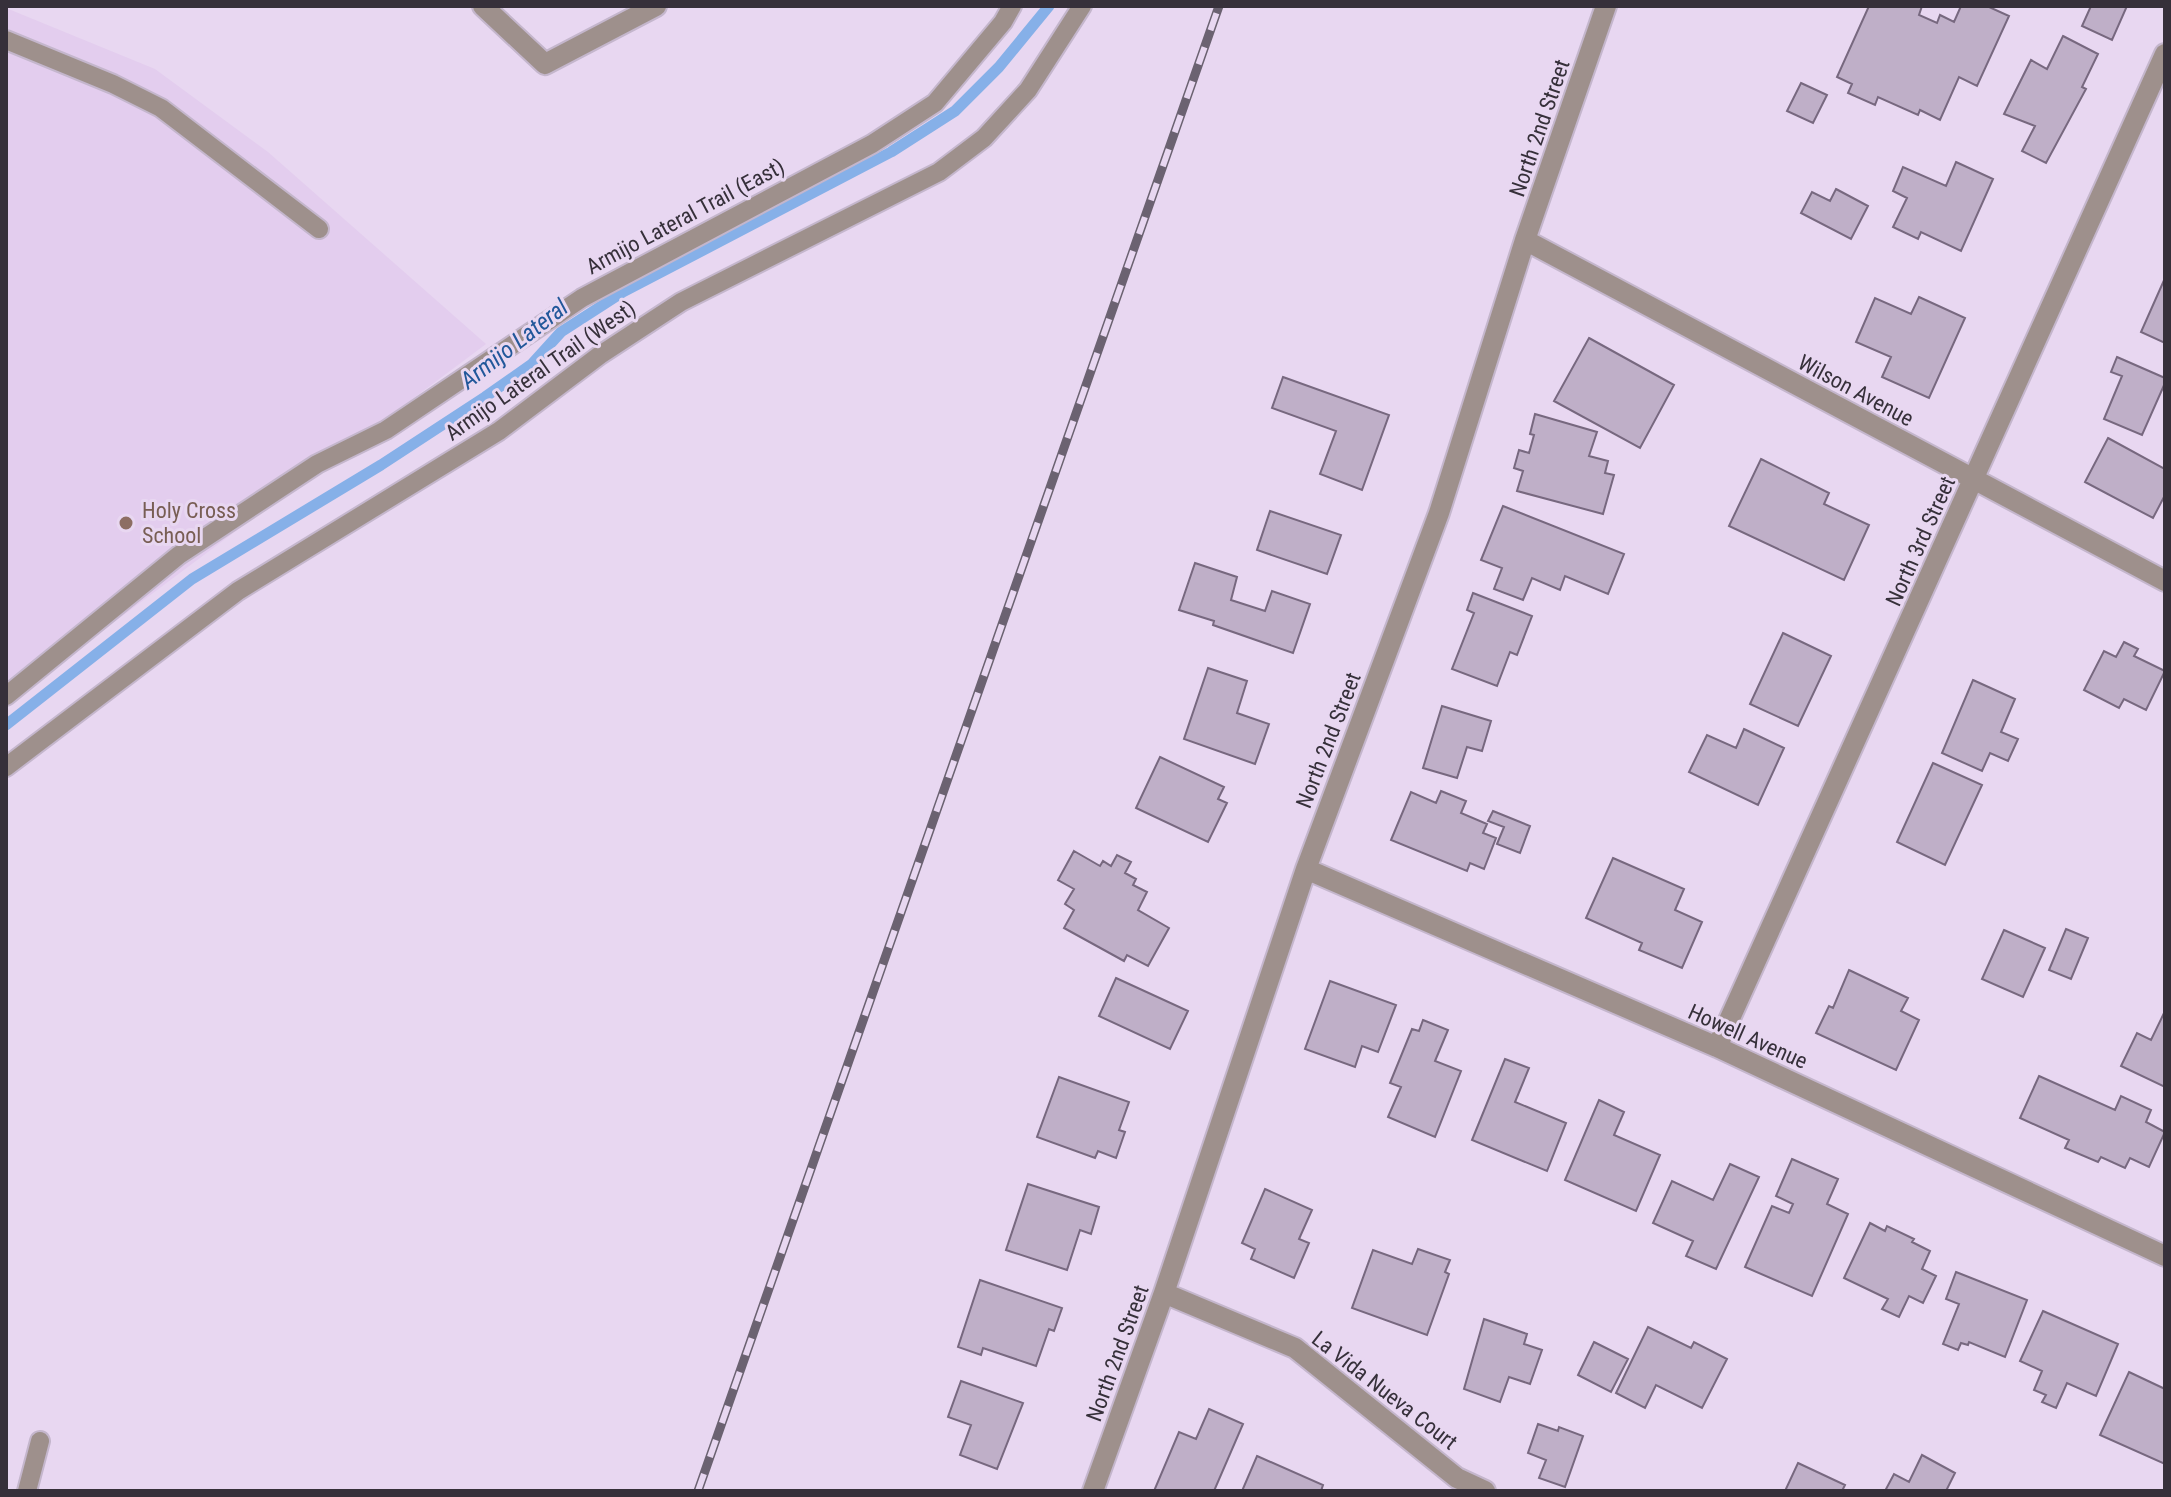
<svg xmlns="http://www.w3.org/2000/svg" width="2171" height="1497" font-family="'Roboto Condensed',sans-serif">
<rect width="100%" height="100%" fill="#e8d7f1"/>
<path fill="#e3cdee" d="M6,8L155,69L268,152L486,344L6,703Z"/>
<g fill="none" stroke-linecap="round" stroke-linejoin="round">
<path stroke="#86b0e8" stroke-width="11" d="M6,725L192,579L381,465L485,397L532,364L561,332L623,292L891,152L955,111L999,67L1049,6"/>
</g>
<path fill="#bfafc8" stroke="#77687f" stroke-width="2" d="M1869,6H1922L1919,15L1937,23L1940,15L1954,22L1961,6H1987L2009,16L1977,86L1959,77L1940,120L1920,110L1918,115L1878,97L1875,105L1848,93L1852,84L1837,77Z
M2091,6H2127L2112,40L2082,26Z
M2063,36L2098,54L2082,87L2086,89L2046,163L2022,151L2035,126L2004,114L2031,60L2047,69Z
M1801,83L1827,95L1813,123L1787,111Z
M1956,162L1993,179L1961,251L1921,232L1918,239L1893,227L1907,198L1893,191L1903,167L1946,186Z
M1836,189L1868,206L1851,239L1801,213L1812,192L1830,201Z
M2165,278V343L2141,332Z
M1919,297L1965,318L1929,398L1882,377L1891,357L1856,342L1875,298L1911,314Z
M1589,338L1674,385L1640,448L1554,401Z
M2117,357L2165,378V383L2142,435L2104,419L2122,376L2111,372Z
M1283,377L1389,415L1362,490L1320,474L1336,431L1272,408Z
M1535,414L1597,432L1589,456L1608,461L1605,473L1614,475L1603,514L1517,491L1523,471L1514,468L1519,450L1529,453L1534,435L1530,434Z
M2108,438L2165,469V495L2153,518L2085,482Z
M1761,459L1829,493L1824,504L1869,525L1844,580L1729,526Z
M1503,506L1624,554L1608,594L1565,576L1560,590L1532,578L1523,600L1494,589L1502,568L1481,560Z
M1270,511L1341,535L1327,574L1257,550Z
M1195,563L1237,577L1231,600L1265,611L1272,591L1310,604L1293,653L1213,625L1214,621L1179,610Z
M1473,593L1532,616L1517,655L1510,652L1497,686L1452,669L1474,613L1467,610Z
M1783,633L1831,656L1798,726L1750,704Z
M2124,642L2138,649L2134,656L2165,671L2146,710L2124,699L2119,708L2084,690L2104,651L2116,657Z
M1208,668L1247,681L1237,713L1269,724L1255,764L1184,739Z
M1973,680L2015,699L2001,732L2018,739L2008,761L1990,753L1982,771L1942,753Z
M1442,706L1491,721L1482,751L1467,747L1457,778L1423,768Z
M1744,729L1784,748L1758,805L1689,772L1707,735L1736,748Z
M1160,757L1224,787L1218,799L1227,803L1208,842L1136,808Z
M1933,763L1982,785L1945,865L1897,842Z
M1441,791L1466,801L1461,813L1487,824L1483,833L1496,838L1484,869L1470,863L1467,871L1391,840L1411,792L1436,803Z
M1493,811L1530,826L1520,853L1497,844L1504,827L1488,821Z
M1074,851L1100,866L1103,861L1111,866L1117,855L1131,862L1125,873L1136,879L1133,885L1147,892L1138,910L1169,928L1148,966L1127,955L1124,961L1064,928L1074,910L1065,904L1074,889L1058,880Z
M1613,858L1684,889L1675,910L1702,922L1682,968L1639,950L1642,943L1586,918Z
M2066,929L2088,938L2071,979L2049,970Z
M2004,930L2045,948L2023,997L1982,979Z
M1849,970L1908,998L1901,1011L1919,1020L1896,1070L1816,1033L1829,1006L1833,1008Z
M1116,978L1188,1011L1170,1049L1099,1016Z
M1330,981L1396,1005L1378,1052L1362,1046L1355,1067L1305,1049Z
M2165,1011V1087L2121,1066L2137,1033L2151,1040Z
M1423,1020L1448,1030L1435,1061L1461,1071L1435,1137L1388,1117L1401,1087L1390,1083L1412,1029L1419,1031Z
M1505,1059L1529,1068L1515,1102L1566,1123L1547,1171L1472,1140Z
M2039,1076L2115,1110L2121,1096L2151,1110L2146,1122L2165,1132L2149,1167L2130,1158L2125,1168L2101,1157L2098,1162L2065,1148L2069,1140L2020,1118Z
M1059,1077L1129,1102L1119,1130L1125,1132L1116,1158L1098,1151L1095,1158L1037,1137Z
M1599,1100L1624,1112L1614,1135L1660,1155L1636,1211L1565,1180Z
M1792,1159L1838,1179L1827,1204L1848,1214L1812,1296L1745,1267L1772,1206L1789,1213L1793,1204L1776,1196Z
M1730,1164L1759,1177L1716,1269L1686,1256L1693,1241L1653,1223L1672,1181L1713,1200Z
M1028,1184L1099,1207L1091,1234L1080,1230L1067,1270L1006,1250Z
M1265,1189L1312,1210L1299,1239L1309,1243L1294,1278L1251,1259L1255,1249L1242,1243Z
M1870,1223L1885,1231L1887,1226L1914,1239L1912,1242L1930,1251L1922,1269L1936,1276L1923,1303L1909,1296L1899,1317L1882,1309L1888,1299L1844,1278Z
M1418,1249L1450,1260L1445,1272L1449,1274L1427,1335L1352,1308L1373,1250L1412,1264Z
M1956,1272L2027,1300L2005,1357L1969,1342L1968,1345L1961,1343L1958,1350L1943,1344L1959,1304L1946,1299Z
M980,1280L1062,1308L1054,1331L1049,1329L1036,1366L983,1348L981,1355L958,1347Z
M2043,1311L2118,1344L2096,1396L2067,1383L2056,1408L2042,1402L2046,1395L2034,1390L2042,1371L2020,1361Z
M1484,1319L1527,1334L1524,1344L1542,1350L1530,1384L1509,1377L1500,1402L1464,1389Z
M1648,1327L1691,1348L1694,1342L1727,1359L1702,1408L1656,1385L1645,1408L1616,1393Z
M1594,1342L1628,1359L1611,1392L1578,1375Z
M2129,1372L2165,1389V1464L2100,1435Z
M961,1381L1023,1403L997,1469L960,1455L971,1425L948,1417Z
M1209,1409L1243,1424L1214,1491H1154L1179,1432L1196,1439Z
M1538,1424L1558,1431L1559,1427L1583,1436L1565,1487L1539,1478L1546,1460L1528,1453Z
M1922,1455L1955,1473L1946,1491H1885L1894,1474L1909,1482Z
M1257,1456L1323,1485L1321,1491H1242Z
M1798,1463L1845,1485L1842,1491H1785Z"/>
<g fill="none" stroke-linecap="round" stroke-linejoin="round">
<defs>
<path id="lane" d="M6,40L113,84L161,108L319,229
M6,696L179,555L317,464L386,430L582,298L872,144L935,103L1003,22L1012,6
M6,767L238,591L499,431L600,355L681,302L939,172L984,138L1028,90L1082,6
M27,1491L40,1441"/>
<path id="street" d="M483,6L545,64L656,6
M1525,240L2165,581
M1306,869L1717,1047L2165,1256
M1717,1047L2165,54
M1164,1293L1295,1348L1457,1478L1485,1491
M1093,1491L1164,1293L1306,869L1439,513L1525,240L1606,6"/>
</defs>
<use href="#lane" stroke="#c4b6cc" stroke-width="22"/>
<use href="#street" stroke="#c4b6cc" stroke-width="24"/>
<use href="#lane" stroke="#9e908c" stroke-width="18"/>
<use href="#street" stroke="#9e908c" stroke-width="20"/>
<defs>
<path id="rail" d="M698,1491L1219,6"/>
</defs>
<use href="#rail" stroke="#6b6271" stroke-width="9"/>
<use href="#rail" stroke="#e8d7f1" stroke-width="6" stroke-dasharray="18" stroke-linecap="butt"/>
</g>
<circle fill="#8d6e63" stroke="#e8d7f1" stroke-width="3" cx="126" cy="523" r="8"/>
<g text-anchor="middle" stroke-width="6" stroke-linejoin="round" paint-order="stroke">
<g font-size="22" fill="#36303a" stroke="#e8d7f1">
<text transform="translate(1539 128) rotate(-71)" y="8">North 2nd Street</text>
<text transform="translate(685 216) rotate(-28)" y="8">Armijo Lateral Trail (East)</text>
<text transform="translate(540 370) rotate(-35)" y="8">Armijo Lateral Trail (West)</text>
<text transform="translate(1856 390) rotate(28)" y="8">Wilson Avenue</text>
<text transform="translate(1920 541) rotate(-66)" y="8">North 3rd Street</text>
<text transform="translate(1328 740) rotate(-69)" y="8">North 2nd Street</text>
<text transform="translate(1748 1036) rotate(24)" y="8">Howell Avenue</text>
<text transform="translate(1117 1353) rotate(-70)" y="8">North 2nd Street</text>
<text transform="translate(1385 1390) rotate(38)" y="8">La Vida Nueva Court</text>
</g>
<g font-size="22" fill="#785e54" stroke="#e8d7f1" text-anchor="start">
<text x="142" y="518">Holy Cross<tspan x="142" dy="25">School</tspan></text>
</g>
<g font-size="24" font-style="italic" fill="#21579a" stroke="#e8d7f1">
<text transform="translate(514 344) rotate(-38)" y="8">Armijo Lateral</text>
</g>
</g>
<rect width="2171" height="1497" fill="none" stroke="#36303a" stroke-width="16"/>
</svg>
